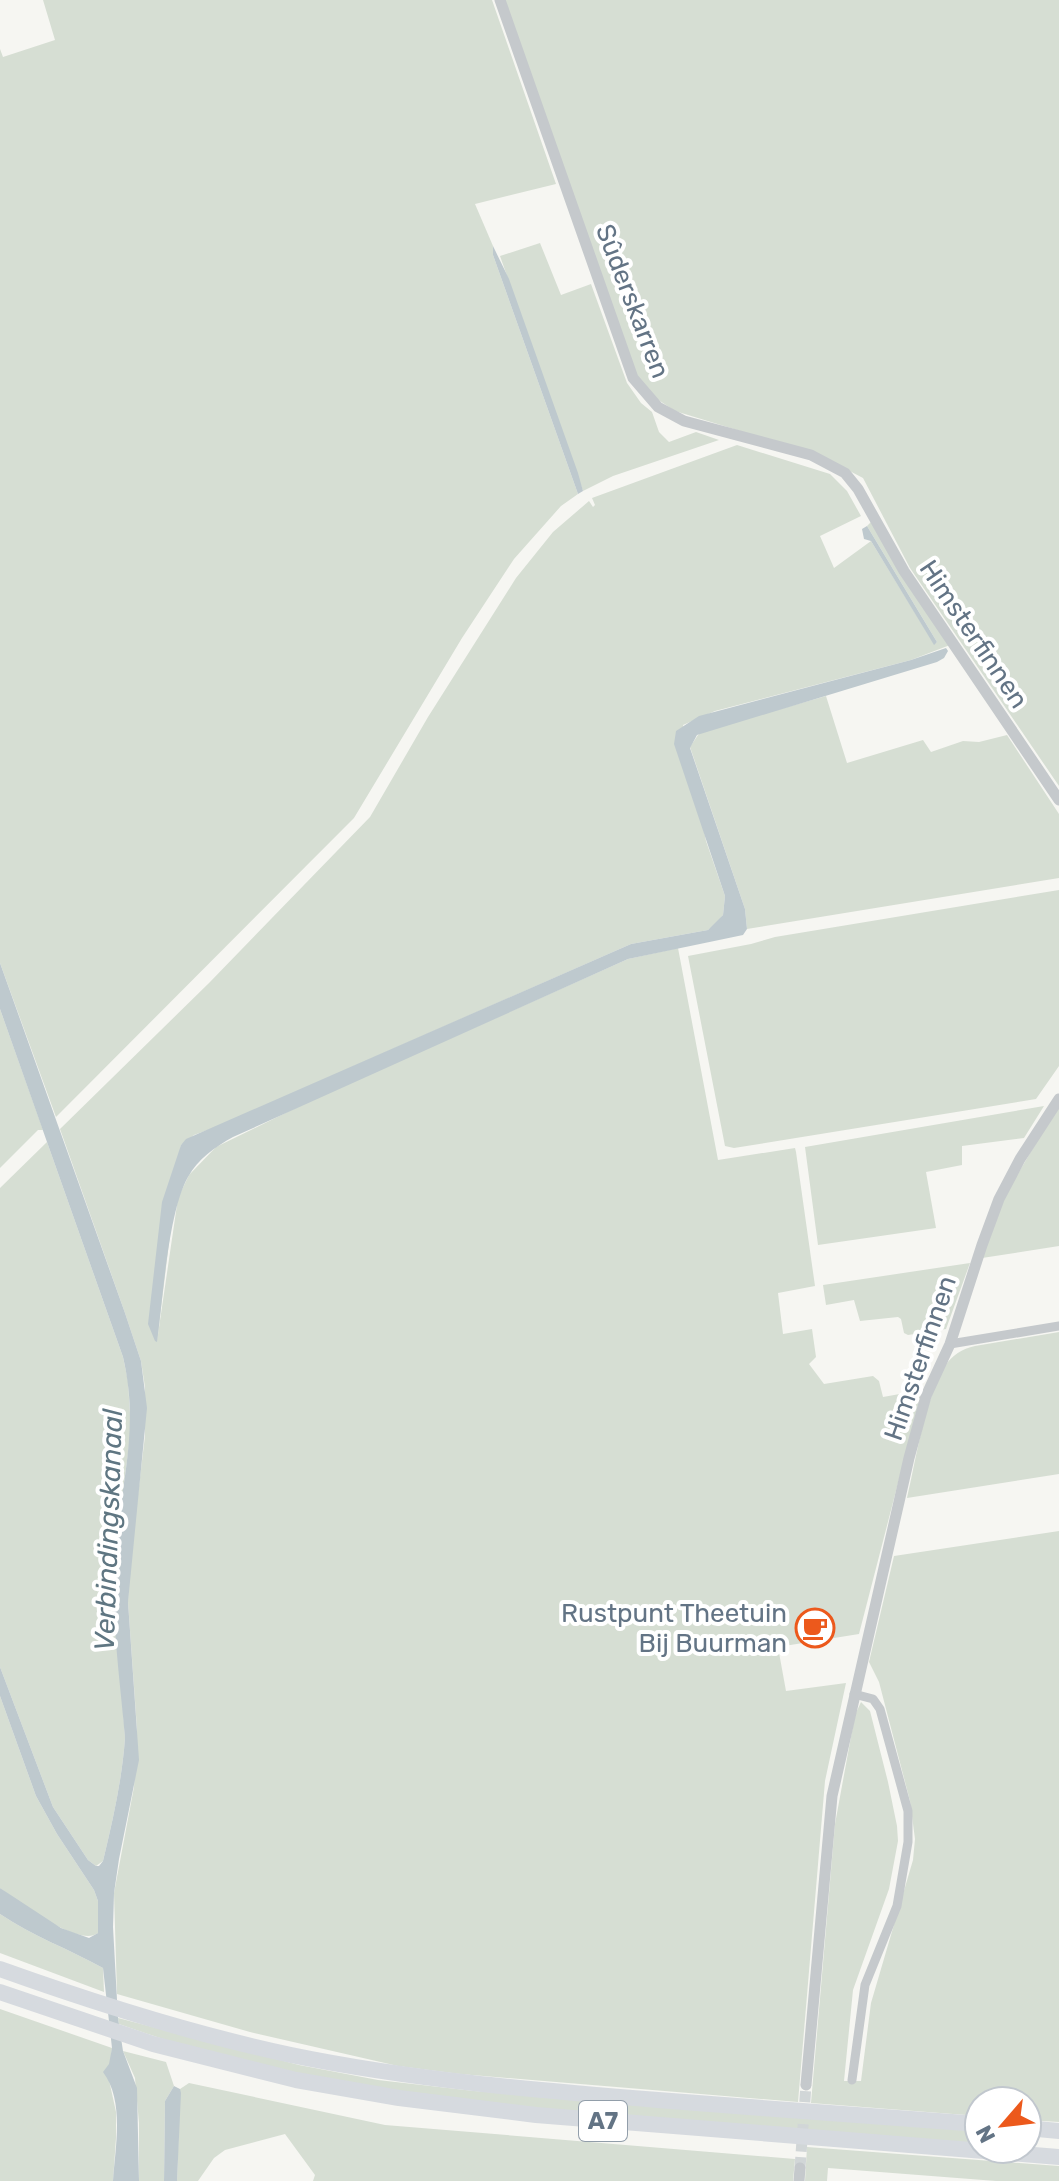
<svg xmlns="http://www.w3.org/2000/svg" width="1059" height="2181" font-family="Rubik,sans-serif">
<rect width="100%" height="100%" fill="#f6f6f2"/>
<path fill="#d6ded3" d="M43,0H492L556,184L475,204L493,246V255L578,494L561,506L514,559L462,638L354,818L56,1117L0,963V49L3,57L55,40Z
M503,0H1059V786L910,568L863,478L819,455L675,411L654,397L634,372Z
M540,243L561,295L591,284L627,383L641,403L652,412L659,432L669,442L696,432L719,440L613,476L583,491L500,256Z
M737,445L830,474L847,491L861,516L820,536L834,568L871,541L934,644L937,642L867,526L871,522L950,645L911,660L715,711L683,725L706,841L725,896L723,915L716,924L708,930L631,944L216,1127L194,1135L181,1145L157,1341L178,1198L189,1175L216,1147L316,1098L628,959L678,948L718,1160L795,1148L796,1152L815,1286L778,1293L783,1334L812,1329L816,1357L809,1364L824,1384L873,1376L879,1381L883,1397L922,1390L859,1634L778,1647L786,1691L846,1683L825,1781L798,2102L460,2074L398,2066L250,2032L117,1994L114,1893L134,1787L137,1729L128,1602L129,1569L145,1436V1387L141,1361L125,1313L60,1129L209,983L370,817L428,717L516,578L553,532L589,501L593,507L595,505L592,498Z
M826,696L847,763L923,740L931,752L963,741L979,742L1007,735L1059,814V878L747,929L745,909L690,747L698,735L703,731Z
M1059,890V1066L1036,1099L734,1148L725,1146L688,956L751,944L775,937Z
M0,1009L43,1130H38L0,1168Z
M1059,1104V1246L982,1258L1006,1194Z
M1044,1106L1024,1138L962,1146V1165L926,1172L936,1228L818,1245L805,1147Z
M47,1142L123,1357L128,1381L131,1431L115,1551L114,1583L125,1738C122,1780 113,1819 103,1861L96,1866L88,1860L53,1807L0,1667V1188Z
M970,1263L946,1329L908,1335L904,1333L901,1319L898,1317L860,1321L854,1300L826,1305L823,1285Z
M1059,1332V1474L907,1498C916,1460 925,1398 945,1366C952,1355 962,1349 975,1346Z
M1059,1531V2122L1027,2120V2101H979V2116L811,2103L835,1824L855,1715L861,1702L870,1711L888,1782L897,1826L898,1841L889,1889L853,1990L844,2081H861L871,2003L913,1860L915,1839L910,1801L879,1682L869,1662L894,1556Z
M0,1696L36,1796L57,1834L94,1890L98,1901V1933C78,1948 18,1901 0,1888Z
M0,1914C32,1936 69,1949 103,1968L104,1992L0,1953Z
M0,2009L112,2048L109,2080L116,2112V2138L113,2181H0Z
M118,2018L299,2065L378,2080L474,2091L979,2131V2145C870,2136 762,2128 653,2119C472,2104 290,2086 119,2024Z
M123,2051L166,2062L174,2086L165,2101L164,2181H139V2123L135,2078Z
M189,2083L385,2125L795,2159L793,2181H313L315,2175L285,2134L225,2150L214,2158L198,2181H177L180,2089Z
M807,2147L1059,2166V2181H996L828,2168L827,2181H805Z"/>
<path fill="#bec9ce" d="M493,246L509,279L578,473L583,491L578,494L493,255Z
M867,526L937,642L934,645L871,541L864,539L862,529Z
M946,648L948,651L944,658L937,662L697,735L690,748L745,909L747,929L743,935L628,959L233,1137C215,1147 198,1159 188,1177C168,1212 163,1299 157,1342L155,1341L148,1324L162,1202L181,1145L186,1139L631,944L708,930L723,915L725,896L674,744L676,731L699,716L911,660Z
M0,963L125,1313L141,1361L147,1408L128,1602L139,1760L119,1859L114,1893L113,1927L118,2018L123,2051L137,2088L139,2181H113C115,2148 125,2101 103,2072L109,2064L112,2048L103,1968C69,1949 32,1936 0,1914V1888L61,1928L89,1938L98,1933V1901L94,1890L57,1834L36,1796L0,1696V1667L53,1807L88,1860L96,1866H99L103,1861C113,1819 122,1780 125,1738C120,1677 110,1614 115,1553C121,1481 140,1430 123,1357L0,1009Z
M174,2086L180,2089L181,2093L177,2181H164L165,2101Z"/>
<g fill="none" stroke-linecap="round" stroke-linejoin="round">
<path stroke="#d1d6d7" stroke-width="11" stroke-dasharray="11 5.5" stroke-linecap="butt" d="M800,2168L806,2085"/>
<path stroke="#c5c9cc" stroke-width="9" d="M950,1344L1059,1326
M852,2080L865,1985L897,1906L908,1842V1811L880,1709L873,1699L854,1694"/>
<path stroke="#c5c9cc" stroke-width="11" d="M500,0L633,378L658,407L684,421L811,455L845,473L858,489L904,571L1059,800
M806,2085L832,1796L909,1458L926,1396L950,1344L982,1245L999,1199L1020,1159L1059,1099
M799,2181L800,2168"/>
<path stroke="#d6dadf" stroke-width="16" d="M0,1969C95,2003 192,2034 291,2055C412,2080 535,2090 658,2100C765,2108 872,2117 979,2124
M0,1992L153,2044L296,2080L399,2098L536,2115L1059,2157
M1027,2128L1059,2131"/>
</g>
<defs>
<symbol id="cafe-ring" viewBox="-11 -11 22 22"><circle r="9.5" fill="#fff" stroke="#ec591c" stroke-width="1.5"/><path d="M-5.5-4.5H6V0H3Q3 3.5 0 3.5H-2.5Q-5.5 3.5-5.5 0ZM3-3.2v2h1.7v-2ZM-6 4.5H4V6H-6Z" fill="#ec591c"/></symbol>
</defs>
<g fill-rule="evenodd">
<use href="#cafe-ring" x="793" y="1606" width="44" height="44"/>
</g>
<g text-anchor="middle" stroke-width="8" stroke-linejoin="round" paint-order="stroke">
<rect fill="#fff" stroke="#929eaa" stroke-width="2" x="579" y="2101" width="48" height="40" rx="6"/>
<g font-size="24" font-weight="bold" fill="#637485">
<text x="603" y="2129">A7</text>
</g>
<g font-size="26" fill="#637485" stroke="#fff">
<text transform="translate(633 301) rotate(69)" y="9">Sûderskarren</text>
<text transform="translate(974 634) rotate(56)" y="9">Himsterfinnen</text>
<text transform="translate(920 1358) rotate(-71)" y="9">Himsterfinnen</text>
</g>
<g font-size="26" fill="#637485" stroke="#fff" text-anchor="end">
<text x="787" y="1622">Rustpunt Theetuin<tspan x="787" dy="30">Bij Buurman</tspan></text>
</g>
<g font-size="28" font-style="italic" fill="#5f7682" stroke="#fff">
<text transform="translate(108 1530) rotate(-88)" y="10">Verbindingskanaal</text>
</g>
</g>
<g transform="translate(1003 2125) rotate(242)"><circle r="38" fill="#ffffff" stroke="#c1c7ce" stroke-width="2"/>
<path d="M0-6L14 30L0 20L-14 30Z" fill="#ec591c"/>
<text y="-12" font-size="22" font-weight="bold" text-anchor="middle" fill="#637485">N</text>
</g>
</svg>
